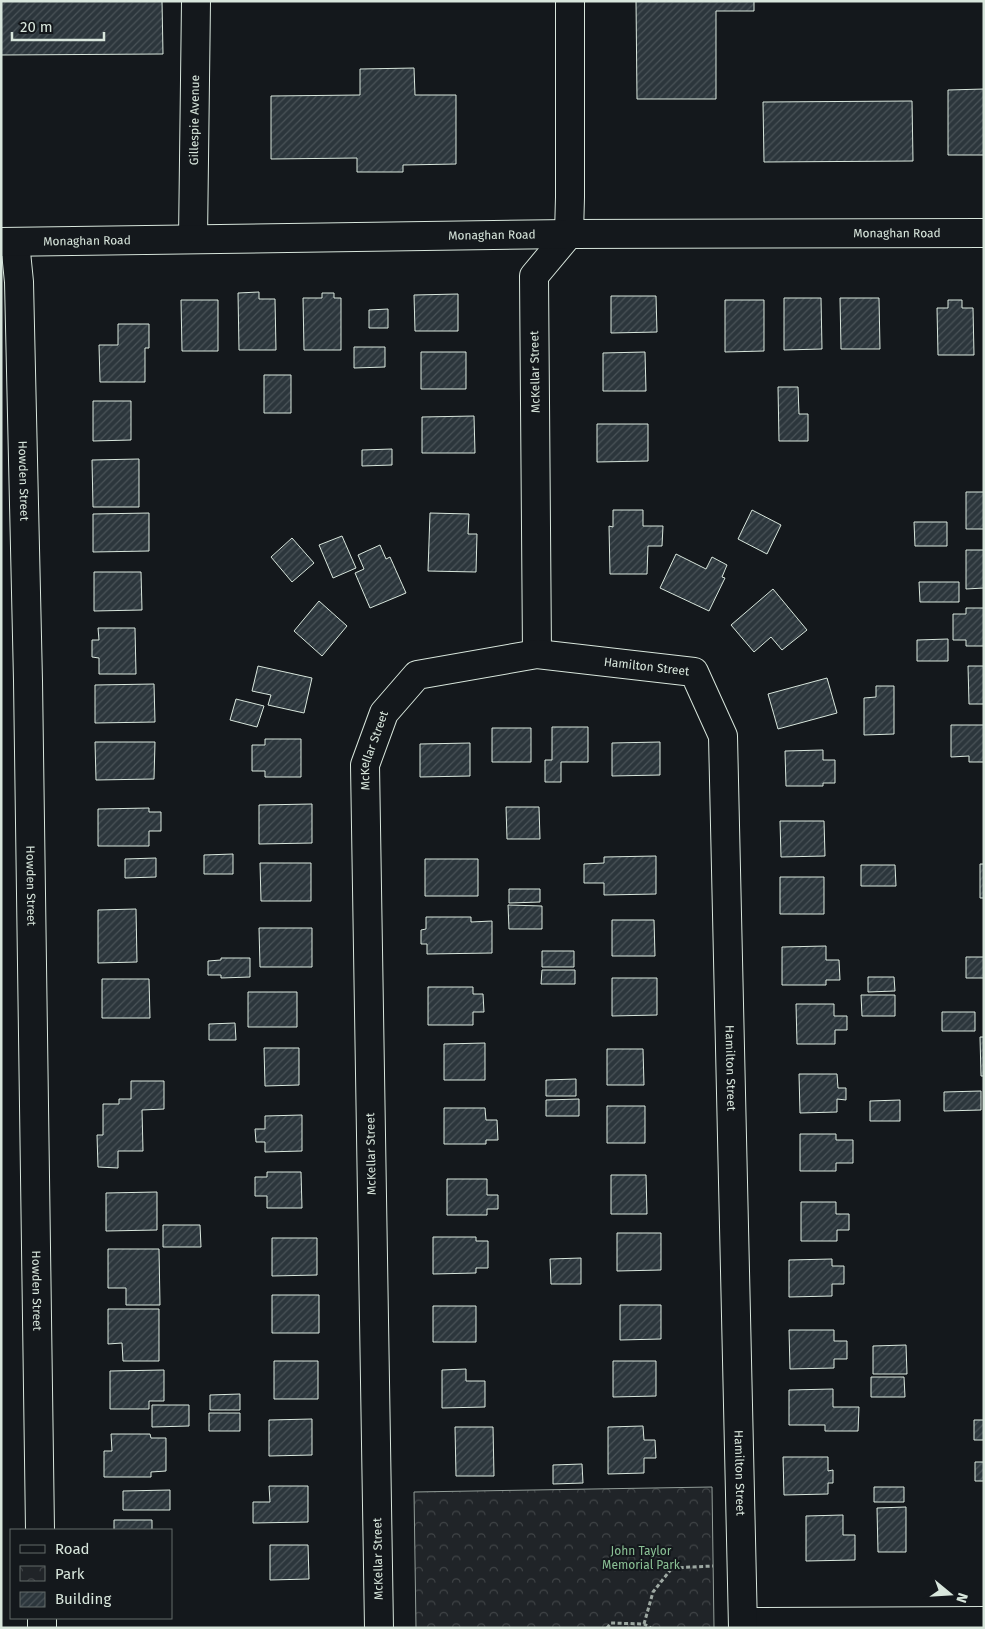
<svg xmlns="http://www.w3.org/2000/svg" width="985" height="1629" font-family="'Fira Sans',sans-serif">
<defs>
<pattern id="park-crowns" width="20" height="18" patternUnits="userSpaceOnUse" patternTransform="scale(1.25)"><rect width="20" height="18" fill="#202428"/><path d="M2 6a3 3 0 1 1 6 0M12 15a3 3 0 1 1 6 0" fill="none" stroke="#404447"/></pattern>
<pattern id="building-hatch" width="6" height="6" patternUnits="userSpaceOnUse" patternTransform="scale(1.25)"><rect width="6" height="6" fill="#2c363c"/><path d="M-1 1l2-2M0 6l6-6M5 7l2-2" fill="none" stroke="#4a5358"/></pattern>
</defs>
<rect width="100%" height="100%" fill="#14181c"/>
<path fill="url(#park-crowns)" stroke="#939e99" d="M712,1487L714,1628H416L414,1492Z"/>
<path fill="url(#building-hatch)" stroke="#d8e6dc" d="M1,1H162L163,54L1,55Z
M636,1H754V11H716V99H637Z
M414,68L415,95H456V164L403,165V172H357V158L271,159V96L360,95V69Z
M984,89V155H948V90Z
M912,101L913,161L764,162L763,102Z
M259,292V299H275L276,350H239L238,293Z
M322,293H334V298H341V350H304L303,298H322Z
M458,294V331H415L414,295Z
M611,296H656L657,332L611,333Z
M784,298H821L822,349L784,350Z
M840,298H879L880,349H841Z
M181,300H218V351H182Z
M725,300H764V351L725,352Z
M948,300H962V308H973L974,355H938L937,308H948Z
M388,309V328H369V310Z
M118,324H149V348H145V382H100L99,345H118Z
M354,347H385V367L354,368Z
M421,352H466V389H421Z
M645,352L646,391H603V353Z
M264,375H291V413H264Z
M778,387H798L799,414H808V441H779Z
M93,401H131V440L93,441Z
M474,416L475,453H422V417Z
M597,424H648V461L597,462Z
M392,449V465L362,466V450Z
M139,459V507H93L92,460Z
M966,492H984V529H966Z
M613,510H643V526H663L662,546H648L647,574H610L609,526L613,527Z
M752,510L781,525L767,554L738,539Z
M149,513V551L93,552V514Z
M430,513L469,514L468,534H477L476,572L428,571Z
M914,522H947V546H915Z
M342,536L356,568L333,578L319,545Z
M292,538L314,563L292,582L271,557Z
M380,545L386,559L390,557L406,593L370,608L355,573L364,569L358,555Z
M966,550H984V588L966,589Z
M676,554L706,569L712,557L727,565L722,577L725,578L709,611L660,588Z
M94,572H141L142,610L94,611Z
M919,582H959V602H920Z
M773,589L807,630L782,650L771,637L754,652L731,625Z
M319,601L347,626L322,656L294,631Z
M966,608H984V646H966V640H953V614H966Z
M98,628H135L136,674H99V658L92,657V640H99Z
M948,639V661H917V640Z
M258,666L312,678L304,713L268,705L271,695L252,691Z
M968,666H984V704H969Z
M827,678L837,713L778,729L768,694Z
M154,684L155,722L95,723V685Z
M876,686H894V734L864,735V698L876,697Z
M236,699L264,706L257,727L230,720Z
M951,725H984V762H969V756L951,757Z
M552,727H588V762H561V782H545V760H552Z
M492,728H531V762H492Z
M265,739H301V777H265V771H252V745H265Z
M95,742H155L154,779L96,780Z
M660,742V775L612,776V743Z
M470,743V776L420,777V744Z
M823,750V760H835V783H823V786H786L785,751Z
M312,804V843L259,844V805Z
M506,807H539L540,839H507Z
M149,808V812H161V831H149V846H98V809Z
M780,821H824L825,856L781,857Z
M233,854V874H204V855Z
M656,856V894L604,895V883H584V864L604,863V857Z
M156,858V877L125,878V859Z
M425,859H478V896H425Z
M260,863H311V901H261Z
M980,864H984V898H980Z
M861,865H895L896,886H861Z
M780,877H824V914H780Z
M509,889H540V902L509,903Z
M508,905L542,906V929H509Z
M136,909L137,962L98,963V910Z
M426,917H471V922L492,921V953L427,954V944H421V930L426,929Z
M612,920H654L655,956H612Z
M259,928H312V967H260Z
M826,946V960H839L840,980H826V985H782V947Z
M542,951H574V967H542Z
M966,957H984V978H966Z
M221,958H250V977L221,978V975H208V961L221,960Z
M542,970H575V984H541Z
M868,977H894L895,991L868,992Z
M612,978H657V1015L612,1016Z
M102,979H149L150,1018H102Z
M428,987H473V994H483L484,1012H473V1025H428Z
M248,992H297V1027H248Z
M861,995H895V1016H862Z
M796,1004H834V1016H847V1030H835V1044H797Z
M942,1012H975V1031H942Z
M235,1023L236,1040H209V1024Z
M980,1037H984V1076H981Z
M485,1043V1080H444V1044Z
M264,1048H299V1085L265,1086Z
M607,1049H643L644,1085H607Z
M799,1074H837L838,1088H846V1100L837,1099V1112L800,1113Z
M576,1079V1096H546V1080Z
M131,1081H164V1109L142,1110L143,1151H118V1168L98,1167L97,1135H103V1104H119V1099H131Z
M981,1091V1110L944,1111V1092Z
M579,1099V1116H546V1100Z
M900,1100V1121H870V1101Z
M607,1106H645V1143H607Z
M444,1108H485L486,1120H497L498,1140H486V1144H444Z
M302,1115V1151L265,1152V1142H256L255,1129H265V1116Z
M800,1134H836V1140H853V1163H836V1171H800Z
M267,1172H301L302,1208H267V1196H255V1177H267Z
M611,1175H646L647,1214H611Z
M447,1179H487V1195H498V1209H487V1215H447Z
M157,1192V1230L106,1231V1193Z
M801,1202H836V1214H849V1230H837V1241H801Z
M163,1225H200L201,1247H163Z
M617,1233H661V1270L617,1271Z
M433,1237H476V1241H488V1268H476V1273L433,1274Z
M272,1238H317V1275L272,1276Z
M108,1249H159L160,1305H126V1288H108Z
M581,1258V1284H551L550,1259Z
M832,1259V1266H844V1284H832V1296L789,1297V1260Z
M272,1295H319V1333H272Z
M620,1305H661V1339L620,1340Z
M433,1306H476V1342H433Z
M108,1309H159V1361H123L122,1343L108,1344Z
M789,1330H834V1341H847V1359H834V1368L790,1369Z
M906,1345L907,1374H873V1346Z
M274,1361H318V1399H274Z
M613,1361H656V1396L613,1397Z
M466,1369V1381H485V1407L442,1408V1370Z
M164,1370V1401H149V1409H110V1371Z
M871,1377H904L905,1397H871Z
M833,1389V1407H859L858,1431H825V1425H789V1390Z
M240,1394V1410H210V1395Z
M152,1405H189V1426L152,1427Z
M209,1413H240V1431H209Z
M312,1419V1455L269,1456V1420Z
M974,1420H984V1440H974Z
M643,1426L644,1440H655L656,1458H644V1473L608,1474V1427Z
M455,1427H493L494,1476H456Z
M111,1434H150L151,1438H166V1471L151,1472V1477H104V1451H112Z
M783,1457H828V1471L833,1470V1483H828V1494L784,1495Z
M975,1462H984V1481H975Z
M582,1464L583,1483L553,1484V1465Z
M269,1486H308V1522L253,1523V1502H270Z
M874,1487H904V1502H874Z
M170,1490V1510H123V1491Z
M906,1507V1552H878L877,1508Z
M843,1515V1535H855V1560L806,1561V1516Z
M114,1520H152V1530H114Z
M270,1545H308L309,1579L270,1580Z"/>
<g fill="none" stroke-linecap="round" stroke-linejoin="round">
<defs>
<g id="street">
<path id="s1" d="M193,239L196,1"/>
<path id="s2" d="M15,242L19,282L28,681L40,1530"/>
<path d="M537,654L534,276L569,234L570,197V1"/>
<path d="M42,1618V1628"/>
<path d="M743,1622L984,1621"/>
<path id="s3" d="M379,1628L365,765L384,713L417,675L537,654L694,672L723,736L743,1628"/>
</g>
<g id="secondary">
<path id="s4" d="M1,242L569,234L984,233"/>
</g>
</defs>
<use href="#street" stroke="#d8e6dc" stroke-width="30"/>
<use href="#secondary" stroke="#d8e6dc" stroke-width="30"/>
<path stroke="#9da8a2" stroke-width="3" stroke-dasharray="4 2.5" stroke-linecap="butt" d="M644,1624L653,1592L672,1568L713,1566
M607,1628L611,1623L644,1624L651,1628"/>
<use href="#street" stroke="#14181c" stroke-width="28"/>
<use href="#secondary" stroke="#14181c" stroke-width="28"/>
</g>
<g text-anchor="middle" stroke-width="4" stroke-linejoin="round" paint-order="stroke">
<g font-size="12" fill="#d8e6dc" stroke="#14181c">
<text dy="4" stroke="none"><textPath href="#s1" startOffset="119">Gillespie Avenue</textPath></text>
<text dy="4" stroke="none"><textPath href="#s4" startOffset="896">Monaghan Road</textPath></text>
<text dy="4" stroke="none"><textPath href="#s4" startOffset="491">Monaghan Road</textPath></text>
<text dy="4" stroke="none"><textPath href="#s4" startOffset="86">Monaghan Road</textPath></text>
<text transform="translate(535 372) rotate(-91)" y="4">McKellar Street</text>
<text dy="4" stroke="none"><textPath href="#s2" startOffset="239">Howden Street</textPath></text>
<text dy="4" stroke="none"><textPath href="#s3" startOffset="1201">Hamilton Street</textPath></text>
<text dy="4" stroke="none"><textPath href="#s3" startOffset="879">McKellar Street</textPath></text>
<text dy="4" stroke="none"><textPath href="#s2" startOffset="644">Howden Street</textPath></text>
<text dy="4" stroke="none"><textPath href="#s3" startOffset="1651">Hamilton Street</textPath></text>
<text transform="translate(371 1154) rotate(-91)" y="4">McKellar Street</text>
<text dy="4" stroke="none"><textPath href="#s2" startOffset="1049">Howden Street</textPath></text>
<text dy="4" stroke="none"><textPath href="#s3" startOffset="2056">Hamilton Street</textPath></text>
<text transform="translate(378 1559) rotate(-91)" y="4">McKellar Street</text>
</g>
<g font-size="12" fill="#8ac095" stroke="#14181c">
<text x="641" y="1555">John Taylor<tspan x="641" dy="14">Memorial Park</tspan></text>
</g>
</g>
<rect width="985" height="1629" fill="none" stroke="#d8e6dc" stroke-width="5"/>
<rect x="10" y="1529" width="162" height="90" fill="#14181c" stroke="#626a69"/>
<rect x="20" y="1545" width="25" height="8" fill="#14181c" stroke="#626a69"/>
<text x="55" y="1554" font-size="15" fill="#d8e6dc">Road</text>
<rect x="20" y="1566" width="25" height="15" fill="url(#park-crowns)" stroke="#626a69"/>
<text x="55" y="1579" font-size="15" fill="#d8e6dc">Park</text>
<rect x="20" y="1592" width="25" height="15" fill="url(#building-hatch)" stroke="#626a69"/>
<text x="55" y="1604" font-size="15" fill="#d8e6dc">Building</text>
<g transform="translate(950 1594) rotate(108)" stroke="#14181c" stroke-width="4" paint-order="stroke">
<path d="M0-4L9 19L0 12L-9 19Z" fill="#d8e6dc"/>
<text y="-8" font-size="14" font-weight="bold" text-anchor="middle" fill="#d8e6dc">N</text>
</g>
<path d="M12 32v8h92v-8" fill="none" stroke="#d8e6dc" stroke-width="2.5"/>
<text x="20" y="32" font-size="15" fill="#d8e6dc" stroke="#14181c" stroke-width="4" paint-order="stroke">20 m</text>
</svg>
